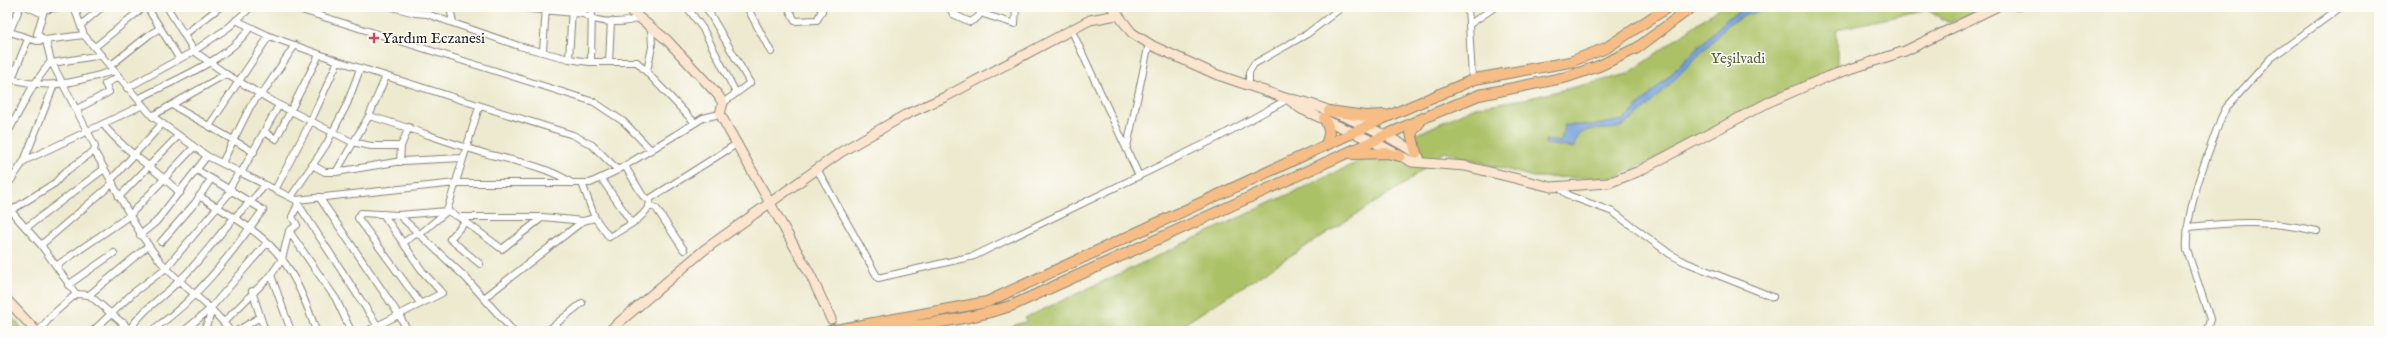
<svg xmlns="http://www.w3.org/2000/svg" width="2386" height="338" font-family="'IM FELL English',serif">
<rect width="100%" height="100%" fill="#fdfcf7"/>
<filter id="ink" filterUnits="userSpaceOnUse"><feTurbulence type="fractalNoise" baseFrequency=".025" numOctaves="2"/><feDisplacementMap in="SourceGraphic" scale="8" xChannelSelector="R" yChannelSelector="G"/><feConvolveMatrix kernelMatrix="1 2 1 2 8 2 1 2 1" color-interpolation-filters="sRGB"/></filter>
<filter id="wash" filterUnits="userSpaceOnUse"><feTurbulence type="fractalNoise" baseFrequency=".012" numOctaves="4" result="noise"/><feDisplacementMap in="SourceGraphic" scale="16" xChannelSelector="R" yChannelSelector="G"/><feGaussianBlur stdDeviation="0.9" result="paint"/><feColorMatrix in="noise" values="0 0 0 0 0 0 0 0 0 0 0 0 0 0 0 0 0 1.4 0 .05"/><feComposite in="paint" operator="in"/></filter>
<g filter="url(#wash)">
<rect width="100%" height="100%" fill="#eeead0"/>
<path fill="#abc165" stroke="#646e40" d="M1720,7H1986L1949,23L1927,10L1837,29V67L1783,92L1673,150L1614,178L1533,177L1444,152L1404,184L1173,331H999L1027,321L1025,318L1475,107L1530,98L1628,74Z
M7,312L25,331H7Z"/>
<path fill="#6d9bd5" stroke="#445c78" d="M1749,7H1779L1746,15L1730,23C1711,43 1691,63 1672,82C1657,97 1643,112 1626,124C1607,137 1580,117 1574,148L1545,144V140L1561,142L1564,125H1595L1624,120L1729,17Z"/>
</g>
<g filter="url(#ink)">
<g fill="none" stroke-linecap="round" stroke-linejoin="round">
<defs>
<path id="street" d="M28,7L43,14
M43,7L44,10L37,34L46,41L51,61L95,146L94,151C117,188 133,228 161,262C182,287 211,304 230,331
M74,7L84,35L152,116L207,156L296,200L456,183H590L618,170L703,118L720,114
M147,7L179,58
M167,7L194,51L226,74L279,105L352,142L371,146H401L400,162
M292,7L594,102L624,122L651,150
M392,7L415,13L427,14L519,46L569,59L589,62H637L695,123
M450,7L453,23
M519,7C540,11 562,11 583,14C587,15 588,17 591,18C605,23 627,24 640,17
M687,7L703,29L736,93
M706,7L750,83L723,103
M747,7L771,52
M788,7L795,21L817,20L822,11L819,7
M950,7L953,14L970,22C978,18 981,16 980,7
M1468,7L1472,78L1475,79
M2016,7H2019
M44,10L60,7
M980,13L1015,24L1016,7
M236,20L269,36L338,61L573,135L592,145L618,170
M1470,24L1495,7
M81,25L102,7
M7,31L37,41L84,35
M1072,31L1139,176
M184,35L220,7
M7,38L20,7
M95,47L144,7
M543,51L546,7
M569,59L572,7
M591,62L592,7
M609,62L611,21
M52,63L102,55
M110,66L149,35L160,28
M647,71L652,47L651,27
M12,79C52,91 76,81 114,71
M1249,85V72L1254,64L1307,34L1342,7
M127,88L194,51L229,27L251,7
M7,91L28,39
M262,94L295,45
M138,99C170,82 232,58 250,27
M172,105L254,152
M77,109L109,92L105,84L118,77
M152,116L226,74
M369,116C410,127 450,144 491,155C520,162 547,167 572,183
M103,124C124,151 156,169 180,193
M209,126L269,36
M264,132L276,139L319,55
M7,134L33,86L51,61
M401,146L409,127
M1127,147L1149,43
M24,161L143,105
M222,163L250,107L260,93
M312,165L325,172H336L402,161L462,158
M625,166L643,196L649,200
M817,169L878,278L974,256L1217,138L1288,99
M336,172L369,116L386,76
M241,173L279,105
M601,178L632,223
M111,180L162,124
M582,183L595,218L609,237C622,229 641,221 649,206C650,203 649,201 651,198L738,143
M7,186L24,161L54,85
M1558,187L1570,196L1613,212L1670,254L1685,262L1773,297
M229,189L239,172
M275,190L310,123L338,61
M199,196C228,214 261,231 282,259C297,279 308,307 316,331
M119,197L178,136
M291,197L326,145L347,104L360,69
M319,197L399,315L408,331
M298,204L381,331
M649,206L656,208L684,250
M10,210L41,245L76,294
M7,213L55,183L65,172L94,151
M399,215L466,278L513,331
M459,217H543L583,221L595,218
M465,222L450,239L480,264
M27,227L104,169
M2189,227C2235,222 2272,220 2317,231
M289,231L336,299L351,331
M140,235L156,222L207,156
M419,235L447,211L479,107
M161,242L195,203L211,179
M403,243L417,233
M41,245L113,183
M56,266L129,216L194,147
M271,275L291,331
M68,285L114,253
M252,291L265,331
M89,295L132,331
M484,298L583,221
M420,303L358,218L361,213L399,215L447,211L459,217L502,249L543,217
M224,322L271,275L282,259L289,231L297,225L292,217L298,204L296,200
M155,328C199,298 232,252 263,210L197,170
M130,329C143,309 163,297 180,280C200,261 216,238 234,218C246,206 255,198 265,185
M39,331L52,315L76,294L89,295L148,246
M93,331L133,293L166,268L232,190
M118,331L124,323
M184,331L210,309L267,243
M204,331L212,311
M237,331L260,317
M367,331L442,293L423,272L383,214
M547,331L582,303
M2207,331L2210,319L2187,250C2184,211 2208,154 2221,118L2226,108L2271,58L2341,7"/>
<path id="secondary" d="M626,7L667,40L718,95L723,103L720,114L811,276L831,319
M1112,7L1132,33L1153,46L1215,74L1288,99L1301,109L1374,142L1412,162L1465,166L1551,187L1608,183L1637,172L1769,102L1829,76L1905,51L1996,7
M1288,99C1309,99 1406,141 1419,157
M7,300L36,331
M609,331L704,250L841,152L905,115L945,97L1090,20L1117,15"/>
<path id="primary" d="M1329,111L1365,116L1385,115
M1324,118C1331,130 1330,135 1325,146
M1416,153L1411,133L1420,122
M1353,154L1387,153L1400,156
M830,331L987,302L1393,114L1475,79L1570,62L1606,48L1668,7
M870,331C919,325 967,321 1013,305L1428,116L1479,95L1567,77L1599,66L1637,48L1692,7"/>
</defs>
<use href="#street" stroke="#858376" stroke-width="8"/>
<use href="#secondary" stroke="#858376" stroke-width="11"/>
<use href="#primary" stroke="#858376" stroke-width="12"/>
<use href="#street" stroke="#fff" stroke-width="6"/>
<use href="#secondary" stroke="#fbe5cf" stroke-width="9"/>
<use href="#primary" stroke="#f6be86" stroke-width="10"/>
</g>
</g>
<path fill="#d1495b" stroke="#fdfcf7" stroke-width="1.5" d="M372 32h4v4h4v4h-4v4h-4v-4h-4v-4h4z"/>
<g text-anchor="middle" stroke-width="3" stroke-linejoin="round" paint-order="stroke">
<g font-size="15" fill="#1c1c1c" stroke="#fdfcf7" text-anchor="start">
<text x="382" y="43">Yardım Eczanesi</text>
</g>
<g font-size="15" fill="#555e39" stroke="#fdfcf7">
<text x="1738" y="63">Yeşilvadi</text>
</g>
</g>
<rect width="2386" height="338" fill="none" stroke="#fdfcf7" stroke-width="24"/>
</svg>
